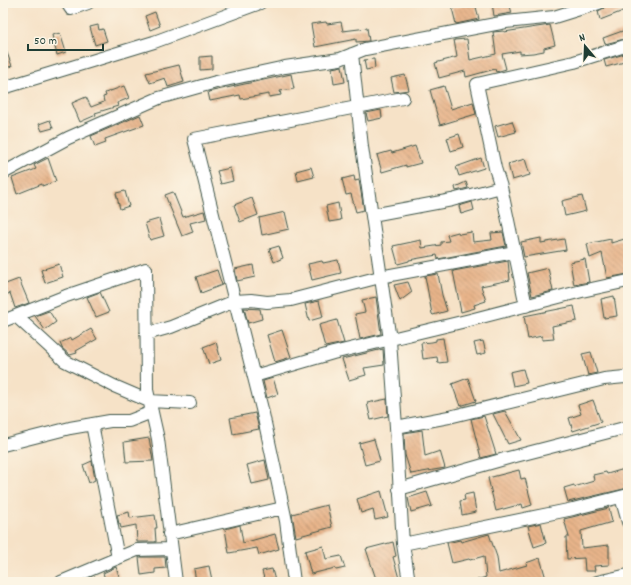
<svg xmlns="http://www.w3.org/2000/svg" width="631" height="585" font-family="Dekko,sans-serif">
<defs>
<pattern id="building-back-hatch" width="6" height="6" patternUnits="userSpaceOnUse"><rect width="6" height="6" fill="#e8b48a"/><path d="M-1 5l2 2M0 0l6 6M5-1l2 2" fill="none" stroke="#bb9472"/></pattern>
</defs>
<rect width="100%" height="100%" fill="#fcf5e5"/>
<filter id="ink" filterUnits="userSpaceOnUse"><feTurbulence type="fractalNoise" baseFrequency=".025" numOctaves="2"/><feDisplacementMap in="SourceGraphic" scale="8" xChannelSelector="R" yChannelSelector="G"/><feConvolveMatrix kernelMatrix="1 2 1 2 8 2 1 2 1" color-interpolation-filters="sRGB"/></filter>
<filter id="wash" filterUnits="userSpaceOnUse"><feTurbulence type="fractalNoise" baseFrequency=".012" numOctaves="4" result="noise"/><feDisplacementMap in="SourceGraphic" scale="16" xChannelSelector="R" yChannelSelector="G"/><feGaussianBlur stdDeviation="0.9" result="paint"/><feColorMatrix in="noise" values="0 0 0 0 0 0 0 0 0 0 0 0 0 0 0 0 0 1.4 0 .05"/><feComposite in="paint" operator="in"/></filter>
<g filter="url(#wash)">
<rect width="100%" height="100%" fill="#f6e2c7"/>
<g id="blocks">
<path fill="url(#building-back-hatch)" d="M475,3L479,19L456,24L452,8Z
M492,3H509L512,13L494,16Z
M606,3H620L623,11L600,20L598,11L604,8Z
M155,12L160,26L150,30L145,16Z
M326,22L327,24L341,22L343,31L367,28L369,41L356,42V39L315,47L311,24Z
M98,25L99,30L103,29L107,41L95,45L90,27Z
M550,25L555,45L544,48V51L533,53L520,54V51L502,54L506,69L496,72L495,69L466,77L465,71L439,78L435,63L457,57L454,40L467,39L470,60L496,54L493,32L504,31V32Z
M628,29V38L605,44L603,38Z
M60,33L66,52L57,55L52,35Z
M3,45H4L12,66L3,69Z
M628,53V61L606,67L604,60Z
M212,56V69L200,70V57Z
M374,59L375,68L366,70L364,60Z
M179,65L184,82L168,87L165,78L150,83L146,73Z
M342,66L345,82L334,84L332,68Z
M291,74L294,89L280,91L281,95L269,97V94L241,99L240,95L210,101L208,92Z
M405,75L409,90L394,92L391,78Z
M124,86L129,98L117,103L118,106L95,113L96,115L80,122L72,103L86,97L91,107L104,102L103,97L106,96L105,93Z
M444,86L451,109L473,102L476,114L440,125L430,90Z
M381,110L382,118L368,121L366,113Z
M140,115L144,125L105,139L106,143L95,147L91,136Z
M50,120L53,128L42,131L39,124Z
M512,121L516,132L498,137L495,126Z
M459,134L463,147L451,151L447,138Z
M415,146L421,163L406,167V165L382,172L377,155L391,151L392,153Z
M48,158L56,181L42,186V184L17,194L12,178L36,169L34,165Z
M481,158L484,168L459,176L456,167Z
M525,159L530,175L512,180L508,164Z
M311,167L314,177L298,181L296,171Z
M230,168L233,181L221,184L217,171Z
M354,176L355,181L359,180L364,210L356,212L351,194L346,195L342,179Z
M466,182L468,188L456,191L455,187Z
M125,191L129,206L120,209L116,193Z
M173,192L183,217L204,211L206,219L190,223L193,232L182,236L165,195Z
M582,196L586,211L565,216L562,201Z
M252,198L258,215L240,222L234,205Z
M472,202L474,210L461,214L459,206Z
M338,203L341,220L329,222L326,206Z
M285,212L289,229L262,235L259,218Z
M159,219L164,236L150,240L145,223Z
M458,232L459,234L472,232L473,242L492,240L491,233L503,232L506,246L438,259L437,255L409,260V261L398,264L393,246L421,240L422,248L441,245V242L449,241L447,235Z
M541,238V243L564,239L566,250L524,257L521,242Z
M628,238V274L607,278L602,253L590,258L587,244L611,239V243Z
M279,246L283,258L274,262L269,249Z
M585,259L589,282L574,285L570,262Z
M338,260L341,273L312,280L308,264L322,261L323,263Z
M508,261L510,280L481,286L486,301L474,305L475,308L461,312L453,271Z
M59,264L63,277L45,283L41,270Z
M253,265L255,277L237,281L235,269Z
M548,268L553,291L532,296L527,273Z
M217,270L222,285L201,293L196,277Z
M438,274L442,295L447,311L433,315L432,314L425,276Z
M19,279L29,303L15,308L10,293L6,295L3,285Z
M408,282L412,292L400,301L394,285Z
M100,292L109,312L96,317L87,297Z
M614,296L617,316L604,318L601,299Z
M376,297L381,334L360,339L355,314L365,312L362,300Z
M319,301L323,317L309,321L305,304Z
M574,306L577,321L552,326L554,339L542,340V336L528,339L524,316Z
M244,308L260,309L262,319L248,323Z
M49,311L56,322L45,330L35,316Z
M337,320L344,343L325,347L319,325Z
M91,329L97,339L76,351L77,353L70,355L62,348L60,343L71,338L72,340Z
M282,330L291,357L275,362L267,335Z
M443,338L447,362L438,363L437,357L423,359L421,343L432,342L436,341V339Z
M483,341L486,353L477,355L474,343Z
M216,342L221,360L209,364L203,347Z
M383,349L384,365L364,368L366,375L349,380L342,359Z
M591,352L597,373L588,375L582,354Z
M523,369L527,383L513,386L510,372Z
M273,378L278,394L267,398L263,381Z
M468,378L476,401L460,406L452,384Z
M387,399L388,416L371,420L367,403Z
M593,400L601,422L573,431L569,418L581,414L578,405Z
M505,411L521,440L508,444L493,414Z
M255,413L259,429L233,434L230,418Z
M484,416L496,454L481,458L471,419Z
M422,430L425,456L440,451L445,468L411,474L405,455L404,433Z
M149,438L153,461L126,462L124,442Z
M374,439L380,461L365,465L359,443Z
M265,460L269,480L252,484L247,465Z
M92,461L95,480L89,483L83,465Z
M628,468V488L568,502L564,488L574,485V487L594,481L593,475L606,472L607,474Z
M519,470L521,479L525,478L532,505L523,508L522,504L496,511L488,478Z
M381,491L388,517L375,520L373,509L361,513L357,499Z
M427,492L432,506L411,512L408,498Z
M473,493L476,512L462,515L460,501L465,500L464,495Z
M327,505L332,527L296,537L292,514Z
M609,508L612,522L581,531L582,548L609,545V565L594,566L595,571H585L584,558L567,559L566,537H569L564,519Z
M129,512L130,518L155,515L157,528H155L156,542H137L136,525L121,528L120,524H119L117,515Z
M541,523L546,543L534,547L528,526Z
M240,525L243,543L275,534L279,549L259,555L257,548L229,553L225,529Z
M489,534L497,557L499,573L527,565L526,563L540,558L547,582H477V580L486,577L484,556L470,560L469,559L452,563L447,543L460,540L461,542Z
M393,542L396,556L393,557L400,582H377L366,549Z
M323,546L326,559L341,556L345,568L336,570L335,568L311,574L305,551Z
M139,557H165L166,568L155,569V573L141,575Z
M209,566L212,580L196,582L194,569Z
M116,567L121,582H106L103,573Z
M272,569L275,581L265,582L262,571Z"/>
</g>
</g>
<g filter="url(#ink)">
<use href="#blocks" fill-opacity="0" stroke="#3f564a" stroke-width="1"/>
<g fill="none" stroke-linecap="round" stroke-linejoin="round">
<defs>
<path id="minor" d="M67,3L71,9L88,3
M352,54L362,147L390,340L396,427L403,544L409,582
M3,88L154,42L260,3
M3,173L68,138L159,98L216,82L285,67L340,59L365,49L506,22L554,17L599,3
M372,215L452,200L501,187
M526,306L501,187L495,168L477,84L574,62L628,45
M16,316L65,361L114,386L149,401L190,403
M3,321L66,296L146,269L147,390L158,439L176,582
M146,334L171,327L235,301L251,300L267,302L291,300L380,277L515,252
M254,376L333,353L470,320L582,291L628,281
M92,424L118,558
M396,427L449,417L604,379L625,377L628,378
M3,445L70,428L110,421H129L152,412
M399,489L508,458L628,427
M621,497L628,522
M169,534L283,508
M403,544L573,509L628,495
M61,582L137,550L171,549
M294,582L286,521L262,409L194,139L403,98
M597,582L628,575"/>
</defs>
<use href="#minor" stroke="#3f564a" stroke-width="14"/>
<use href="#minor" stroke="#fff" stroke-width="12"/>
</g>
</g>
<rect width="631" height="585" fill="none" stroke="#fcf5e5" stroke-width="16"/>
<g transform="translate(585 46) rotate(341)" stroke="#fcf5e5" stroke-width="3" paint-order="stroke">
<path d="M0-3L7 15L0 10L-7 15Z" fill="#1f3d34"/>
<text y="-6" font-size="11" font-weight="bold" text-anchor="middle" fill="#1f3d34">N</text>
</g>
<path d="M28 44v6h75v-6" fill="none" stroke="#1f3d34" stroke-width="2"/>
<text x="34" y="44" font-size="12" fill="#1f3d34" stroke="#fcf5e5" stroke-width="3" paint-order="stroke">50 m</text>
</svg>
